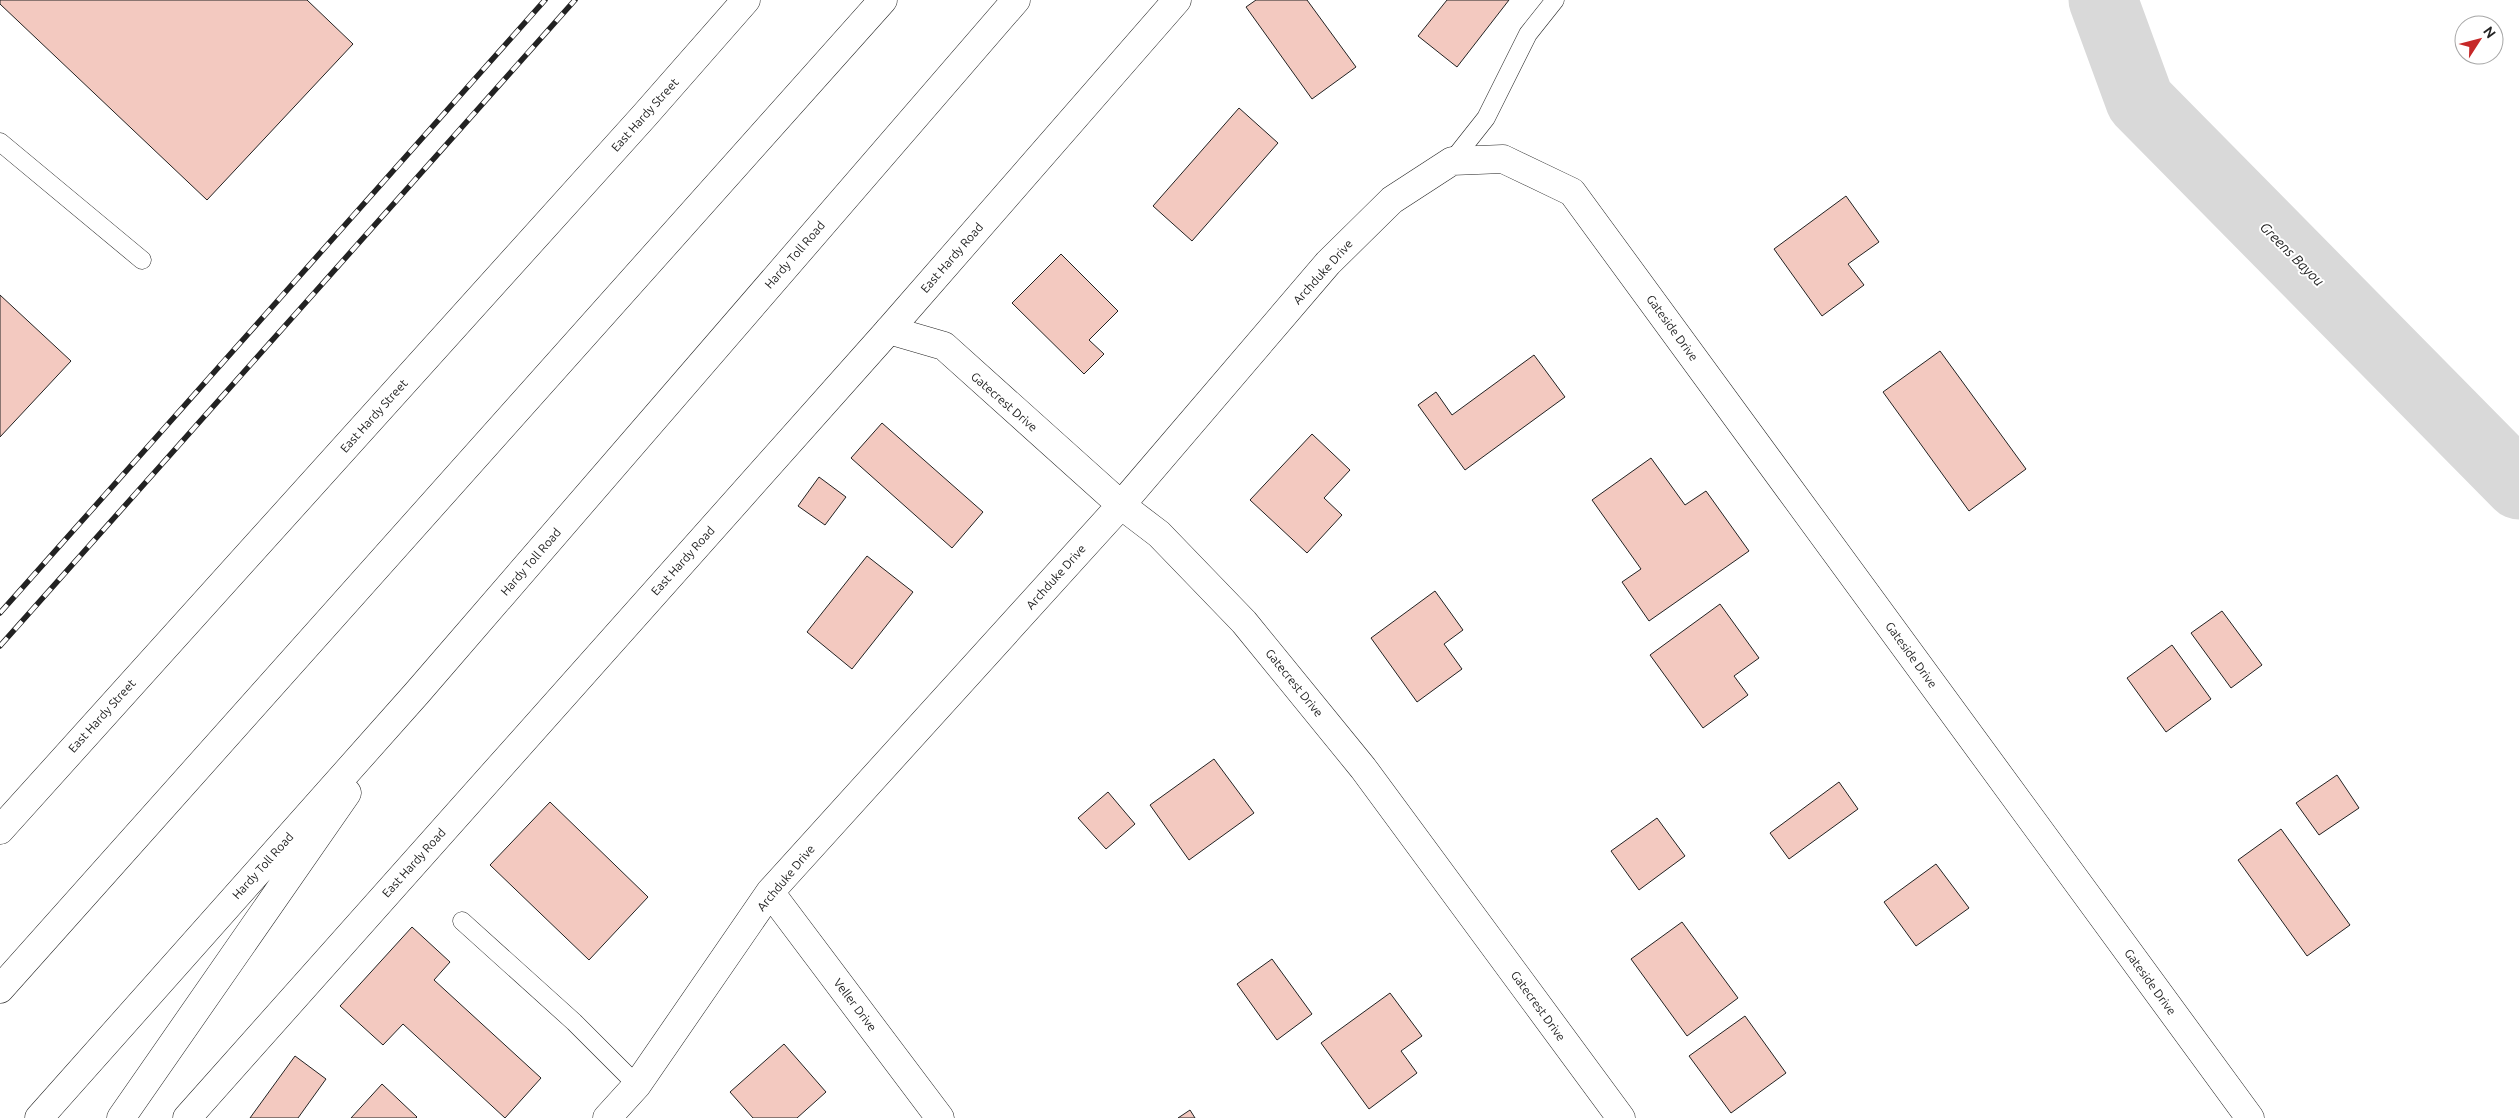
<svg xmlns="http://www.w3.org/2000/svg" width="2519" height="1118" font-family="Ubuntu,sans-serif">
<rect width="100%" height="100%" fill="#fff"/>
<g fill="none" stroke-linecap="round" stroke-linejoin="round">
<path stroke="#d9d9d9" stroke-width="69" d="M2103,0L2140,101L2519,485"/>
</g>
<path fill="#f3c9c0" stroke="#222" d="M0,0H307L353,44L207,200L0,4Z
M1256,0H1307L1356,67L1312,99L1246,7Z
M1447,0H1509L1457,67L1418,36Z
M1239,108L1278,143L1192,241L1153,206Z
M1846,196L1879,242L1848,264L1864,285L1822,316L1774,249Z
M1061,254L1118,311L1089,340L1104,354L1084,374L1012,303Z
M0,295L71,361L0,437Z
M1940,351L2026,469L1969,511L1883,392Z
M1534,355L1565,397L1465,470L1418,405L1436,392L1452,415Z
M882,423L983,512L952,548L851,458Z
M1312,434L1350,470L1324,498L1342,515L1307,553L1250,500Z
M1651,458L1685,505L1706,491L1749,551L1649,621L1622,582L1641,569L1592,500Z
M819,477L846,497L825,525L798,506Z
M867,556L913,592L852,669L807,632Z
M1435,591L1463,630L1444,644L1462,669L1417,702L1371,638Z
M1720,604L1759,658L1734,676L1748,695L1703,728L1650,655Z
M2222,611L2262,665L2231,688L2191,633Z
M2172,645L2211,699L2166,732L2127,678Z
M1214,759L1254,813L1189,860L1150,805Z
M2337,775L2359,808L2319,835L2296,803Z
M1839,782L1858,809L1789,859L1770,833Z
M1108,792L1135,824L1106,849L1078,818Z
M550,802L648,897L589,960L490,865Z
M1657,818L1685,856L1639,890L1611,851Z
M2281,829L2350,925L2307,956L2238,860Z
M1936,864L1969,908L1916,946L1884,902Z
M1682,922L1738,998L1687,1036L1631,959Z
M412,927L450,962L434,980L541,1078L505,1118L403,1024L383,1045L340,1006Z
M1272,959L1312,1014L1277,1040L1237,984Z
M1390,993L1422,1036L1401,1051L1417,1073L1369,1109L1321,1043Z
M1745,1016L1786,1073L1731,1113L1689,1056Z
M784,1044L826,1092L797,1118H753L730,1092Z
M295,1056L326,1079L298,1118H250Z
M382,1084L417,1117L416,1118H351Z
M1190,1110L1195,1118H1178Z"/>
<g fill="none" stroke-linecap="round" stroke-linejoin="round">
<defs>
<path id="lane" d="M0,142L142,260
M1452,161L1486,118L1528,34L1555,0
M462,921L574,1022L637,1085"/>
<path id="street" d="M889,330L944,346L1121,505L1159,534L1244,622L1363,768L1621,1118
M770,892L940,1118
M607,1118L637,1085L770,892L1121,505L1328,263L1392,200L1452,161L1503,159L1572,192L2250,1118"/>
<path id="secondary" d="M0,830L645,115L746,0
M187,1118L889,330L1177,0"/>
<path id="highway" d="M0,989L883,0
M39,1118L417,693L1016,0
M121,1118L347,793"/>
</defs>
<use href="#lane" stroke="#222" stroke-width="19"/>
<use href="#street" stroke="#222" stroke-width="29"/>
<use href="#secondary" stroke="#222" stroke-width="29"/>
<use href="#highway" stroke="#222" stroke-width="29"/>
<use href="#lane" stroke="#fff" stroke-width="18"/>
<use href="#street" stroke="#fff" stroke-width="28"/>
<use href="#secondary" stroke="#fff" stroke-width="28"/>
<use href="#highway" stroke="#fff" stroke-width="28"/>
<defs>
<path id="rail" d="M0,613L545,0
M0,646L575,0"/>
</defs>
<use href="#rail" stroke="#222" stroke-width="5.5"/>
<use href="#rail" stroke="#fff" stroke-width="4" stroke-dasharray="11" stroke-linecap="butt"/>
</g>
<g text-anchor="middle" stroke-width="4" stroke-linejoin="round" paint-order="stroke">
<g font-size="12" fill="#222" stroke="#fff">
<text transform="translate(645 115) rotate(-48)" y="4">East Hardy Street</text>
<text transform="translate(795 255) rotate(-49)" y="4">Hardy Toll Road</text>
<text transform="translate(952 258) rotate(-49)" y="4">East Hardy Road</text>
<text transform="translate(1323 272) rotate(-48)" y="4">Archduke Drive</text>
<text transform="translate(1672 328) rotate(54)" y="4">Gateside Drive</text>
<text transform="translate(1004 402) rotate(41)" y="4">Gatecrest Drive</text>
<text transform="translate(374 416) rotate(-48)" y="4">East Hardy Street</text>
<text transform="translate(683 561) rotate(-48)" y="4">East Hardy Road</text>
<text transform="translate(531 562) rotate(-49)" y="4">Hardy Toll Road</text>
<text transform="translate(1056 577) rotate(-48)" y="4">Archduke Drive</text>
<text transform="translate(1911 655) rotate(54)" y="4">Gateside Drive</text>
<text transform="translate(1294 683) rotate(51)" y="4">Gatecrest Drive</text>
<text transform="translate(102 716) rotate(-48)" y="4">East Hardy Street</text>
<text transform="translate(414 863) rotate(-48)" y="4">East Hardy Road</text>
<text transform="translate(263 866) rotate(-48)" y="4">Hardy Toll Road</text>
<text transform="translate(786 878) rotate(-50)" y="4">Archduke Drive</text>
<text transform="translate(2150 982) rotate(54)" y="4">Gateside Drive</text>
<text transform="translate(855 1005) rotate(53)" y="4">Veller Drive</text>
<text transform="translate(1538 1006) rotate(54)" y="4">Gatecrest Drive</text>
</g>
<g font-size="14" font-style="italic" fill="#222" stroke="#fff">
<text transform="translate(2292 254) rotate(45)" y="5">Greens Bayou</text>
</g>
</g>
<g transform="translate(2479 40) rotate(54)"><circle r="24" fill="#ffffff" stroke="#a7a7a7"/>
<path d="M0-4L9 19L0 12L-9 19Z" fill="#c62828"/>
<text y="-8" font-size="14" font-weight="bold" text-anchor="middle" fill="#222222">N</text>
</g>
</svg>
